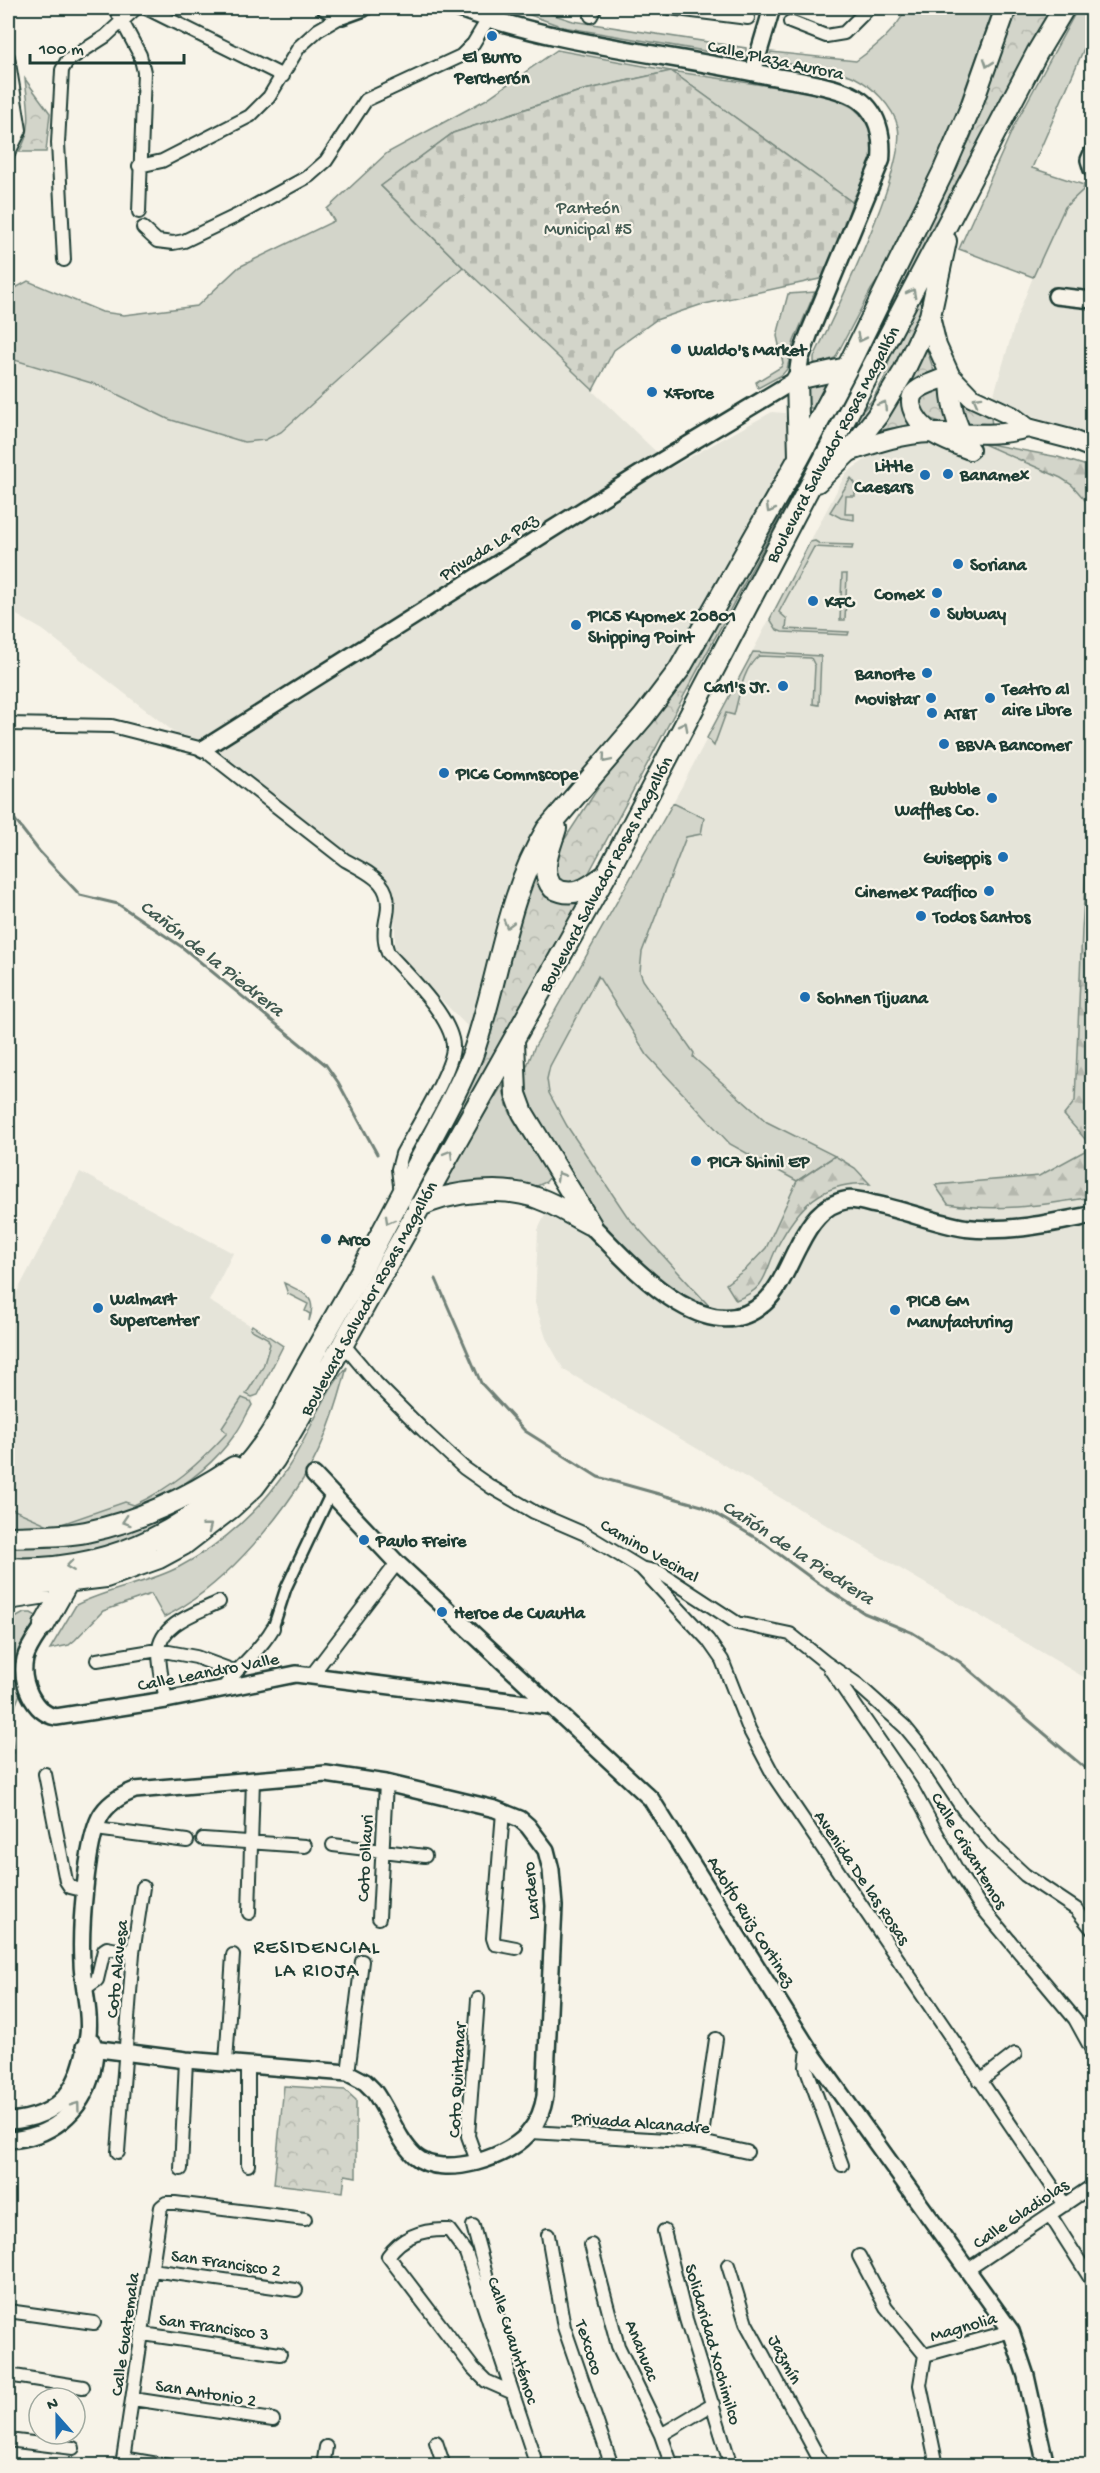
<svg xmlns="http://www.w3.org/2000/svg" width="1100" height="2473" font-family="'Gochi Hand',sans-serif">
<defs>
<pattern id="forest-firs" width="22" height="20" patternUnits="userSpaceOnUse" patternTransform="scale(1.5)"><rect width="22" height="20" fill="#d3d5ca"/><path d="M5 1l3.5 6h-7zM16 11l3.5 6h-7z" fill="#b5b8ae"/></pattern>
<pattern id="cemetery-stones" width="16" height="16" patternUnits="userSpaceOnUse" patternTransform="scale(1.5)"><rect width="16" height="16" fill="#d3d5ca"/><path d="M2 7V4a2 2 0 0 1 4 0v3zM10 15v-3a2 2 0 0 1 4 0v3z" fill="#b5b8ae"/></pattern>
<pattern id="park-crowns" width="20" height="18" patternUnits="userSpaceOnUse" patternTransform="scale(1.5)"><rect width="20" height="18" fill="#d3d5ca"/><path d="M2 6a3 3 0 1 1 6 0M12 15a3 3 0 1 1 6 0" fill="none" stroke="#b5b8ae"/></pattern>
</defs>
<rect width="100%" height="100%" fill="#f7f3e8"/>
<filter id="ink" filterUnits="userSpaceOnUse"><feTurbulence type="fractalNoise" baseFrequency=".0167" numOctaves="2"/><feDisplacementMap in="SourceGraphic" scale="12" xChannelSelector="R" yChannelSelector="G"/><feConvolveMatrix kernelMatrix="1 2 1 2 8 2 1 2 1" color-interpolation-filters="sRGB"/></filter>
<g filter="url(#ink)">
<path fill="#e5e4d9" d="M1083,190L1092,194V435L991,404L1017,317L1033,277L1065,207Z
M463,267L672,467L772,412L785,413L794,446L688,640L632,717L559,794L524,855L502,899L469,1028L401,959L395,949V904L386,879L348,857L231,760L187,742L43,630L8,610V358L97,385L168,419L244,442L265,440L281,432Z
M903,442H979L1061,477L1072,485L1092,508V1682L564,1370L546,1338L535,1303L538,1230L568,1166L534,1048L681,788L846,473L878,451Z
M80,1172L233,1253L209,1301L284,1345L241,1422L205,1463L154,1504L53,1530L8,1526V1309Z"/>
<path fill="#d3d5ca" stroke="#79897f" stroke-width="1.5" d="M511,8H533L573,21L746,48V58L563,27Z
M907,8H994L947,140L892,259L871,290L835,358L817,364L814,362V357C835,314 907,168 898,127C893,106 872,86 854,77C840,69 787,64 768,61L771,52L856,61C877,46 895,31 907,8Z
M1078,8H1092V30L1032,168L1084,185L1083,190L1065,207L1033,277L959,249L1014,126Z
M557,50L671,71L828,95L852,107L860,114L870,129L874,138V148L871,163L852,202L671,71L580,91L453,133L381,186L463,267L281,432L265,440L244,442L168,419L98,385L8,358V292L28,281L102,312L124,315L197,306L239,267L334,221L327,209L387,153L485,100Z
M815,292L794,341L787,369L782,375L758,388L756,382L781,367L783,363L777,336L788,294Z
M851,478L855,483V496H846L845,514H854V520L841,518L830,512Z
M815,541L820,544L853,545L852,549L814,547L779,612L787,619L786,629L849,632L848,635L782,632L777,630L770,619L810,542Z
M842,574H847L845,620H840Z
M753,652L821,656L819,705L813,704L815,666L811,658L759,656C743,667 739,697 734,715L726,713L714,746L707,738Z
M673,803L704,818L701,834L686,837L642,952L640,972L643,980L694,1053L693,1057L767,1122L835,1156L797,1181L730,1144L647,1055L598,976L550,1066L547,1079L549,1093L567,1126L627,1216L710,1307L692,1301L669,1288L605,1230L583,1202L525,1101L523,1076L534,1048Z
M503,1084C504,1121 535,1145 550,1177L546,1182L537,1186L442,1187V1184Z
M284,1283C304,1293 318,1296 309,1321L310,1314L305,1311L308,1304L288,1294Z
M252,1325L283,1346L258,1395L252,1397L246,1394L263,1367L270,1344L267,1338L250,1329Z
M347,1367C338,1403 326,1441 307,1473C274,1526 220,1590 164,1617L151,1594L103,1611L75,1640L69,1645L50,1649L76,1605C109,1588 147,1584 179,1567C223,1544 263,1508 289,1466C310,1433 322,1396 347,1367Z
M242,1398L250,1401L252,1405C246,1415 242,1425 236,1433C196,1490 122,1525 54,1530C39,1530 22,1527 8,1526V1493L12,1509L53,1527L125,1502L134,1505C173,1487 198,1465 227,1433L222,1428Z
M186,1508L172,1524L87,1556L8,1562V1543L142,1526Z
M24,1613H31L40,1618L16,1660L15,1671L20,1694L10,1719L14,1753L8,1754V1622Z"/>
<path fill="url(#forest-firs)" stroke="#79897f" stroke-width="1.5" d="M979,442L1058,457L1090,467L1092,469V508L1072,485L1061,478Z
M1092,785V1193L1086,1198C1037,1206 997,1212 948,1204L935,1185L1039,1176L1092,1147L1064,1115L1075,1101L1082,929Z
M835,1156L855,1168L870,1184C822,1180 797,1208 777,1247C764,1273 768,1288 736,1300L726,1284L747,1268L766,1248L797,1181Z"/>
<path fill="url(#cemetery-stones)" stroke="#79897f" stroke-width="1.5" d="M671,71L852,202L839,243L824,278L700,305L656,320L614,350L593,390L463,267L381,186L453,133L580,91Z"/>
<path fill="url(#park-crowns)" stroke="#79897f" stroke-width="1.5" d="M1018,8H1053L585,880L576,885L558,880L553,874V857L602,782L686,678L787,494L971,137Z
M25,79L50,113L46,152H19C34,127 28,107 25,79Z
M952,232L921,322L878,405L833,460L852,423L872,400L885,377L893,343Z
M927,336L928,353L936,377L912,388L916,427L903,426L877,431Z
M822,383L825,385L813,408H810L803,385Z
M935,388L941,391L953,420L950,425L924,417L919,402L921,395Z
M955,397L991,418L992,425L971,428L965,424Z
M545,851L564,900L574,903L584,899L406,1205L529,885Z
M284,2086L345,2090L356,2100V2177L345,2175L343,2192L274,2184Z"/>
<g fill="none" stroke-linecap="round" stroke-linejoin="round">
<path stroke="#6f8077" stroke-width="3" d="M8,811L39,851L80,895L118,904L182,947L326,1065L338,1082L377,1154
M436,1279L481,1383L525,1431L598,1477L702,1506L761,1541L818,1583L864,1613L913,1633L960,1662L1092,1774"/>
<defs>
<path id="pedestrian" d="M273,1628L286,1588L331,1493"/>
<path id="minor" d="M115,8L140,55L144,72L139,212
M146,8L283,76
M669,8L748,18
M591,16L595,8
M790,22L826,36L844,33L869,8
M8,57L20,130L8,154
M139,166L162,161L250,116L269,97L299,47L318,30L342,16
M143,228L157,241L173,243L184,241L236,216L309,176L326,161L366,100L461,56L473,44L488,19
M64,260L58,143L62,70L67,61L106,36L136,8
M8,724L112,726L203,749L345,860C370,874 393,882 387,915C384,929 383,940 388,953C407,974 452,1017 453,1046C454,1068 414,1131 402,1154L398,1169L401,1193
M343,1344L376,1383L423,1430L464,1468L491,1487L534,1512L585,1534L641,1568L659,1572L737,1623L790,1634L825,1662L857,1684L905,1727L923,1749L963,1809L996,1848L1025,1875L1076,1909L1092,1929
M641,1568L708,1640L722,1660L749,1729L775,1778L1065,2205
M97,1660L158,1650L196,1657L234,1671
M830,1669L913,1790L958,1872L979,1904L1075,2019L1092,2050
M311,1676L397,1563
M223,1689C238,1665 259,1653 273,1628
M166,1700C163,1684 159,1668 159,1652C158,1624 199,1612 219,1602
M45,1774L66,1881L70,1887L86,1891
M503,1812L493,1938L495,1944L516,1948
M96,1829L187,1841
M203,1839L305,1846
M333,1845L425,1856
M249,1913L253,1779
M379,1918L386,1783
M84,1989L97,1980L104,1950L107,1948L133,1953
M808,2048L806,2067L842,2165
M226,2063L233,1955
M348,2073L362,1961
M980,2081L1015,2054
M531,2132L701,2142L747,2152
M701,2142L716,2039
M118,2152L133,1953L143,1887
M477,2161L468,2136L478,1999
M248,2165V2066
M181,2169L186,2060
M1050,2215L1092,2281
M473,2226L508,2355V2371
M664,2231L686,2319L731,2466
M548,2235L564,2327L612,2466
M591,2245L618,2346L661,2435L672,2466
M859,2256L886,2307L925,2355
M728,2265L746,2323L823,2466
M152,2270L296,2290
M967,2270L1092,2186
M8,2311L94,2323
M143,2334L280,2354
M925,2355L920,2385L937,2466
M925,2355L1011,2331
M8,2375L83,2387
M511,2392L486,2381L473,2368L388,2256C403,2235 424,2229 449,2230L466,2253L537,2466
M133,2399L273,2420
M661,2435L713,2404
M8,2440L73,2448
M436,2442L444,2466
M123,2458L169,2466
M122,2466L161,2207L166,2203H175L305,2219
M323,2466L326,2447"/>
<path id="tertiary" d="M325,8L342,16L364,8
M753,72L772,8
M1092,153L1089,160L1092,170
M1056,296L1092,300
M203,749L651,467L797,379
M314,1475L397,1563L651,1799L808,2048L1011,2331L1026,2376L1046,2466
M44,1625C37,1636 28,1647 25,1659C20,1681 33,1713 56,1717L166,1700L296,1674L549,1706
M8,2121C63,2118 81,2086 88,2034C91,2011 82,1985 82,1962C80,1930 86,1844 100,1817C107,1804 122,1795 135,1790L326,1774L386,1783L495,1809L520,1819L528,1826L546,1850L551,1870L554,1906L545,2096C543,2108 539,2120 531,2130C513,2157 442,2180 415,2156C397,2139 388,2110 373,2090L365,2082L348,2073L186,2060L84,2047
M8,2140C49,2138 82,2113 92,2072C94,2060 97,2051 92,2041"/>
<path id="secondary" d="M458,8C557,45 664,53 766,75C790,80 834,85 855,97C878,110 883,136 881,160L809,334L800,359L797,379
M591,1225C629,1263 706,1354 764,1303C780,1289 789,1263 799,1245C809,1225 822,1204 847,1200C855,1199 865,1202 873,1204C905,1210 934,1223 966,1228C1009,1233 1051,1223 1092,1215"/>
<path id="primary" d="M930,316L937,346L950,375L971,397L1012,416L1028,428L1070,439L1092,448
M950,375C940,381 925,383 916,391C911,395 910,401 912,408C920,433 948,442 970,450
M950,375C950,398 953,422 967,441
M849,452C876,443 902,434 931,433C964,432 995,438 1028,428"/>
<path id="trunk" d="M799,457L797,379L847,368
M817,482L853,447L877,416L903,373L930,316L946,241
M556,828C551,846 538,871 553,888C573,899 588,888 604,876
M514,1041L516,1094L523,1113L591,1225
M418,1207C450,1191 506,1185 540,1199C557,1205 573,1216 589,1224
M8,1537C33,1536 61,1537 86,1532C140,1521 189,1497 234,1467
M8,1568C111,1573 205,1527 265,1442C278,1425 286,1405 296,1386C317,1347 340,1309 361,1271C384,1229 406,1187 428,1145C443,1116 460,1087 472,1056C499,981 505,898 547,829L644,716L679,670L799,458L847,368L943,172L971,107L1006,8
M8,1584L64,1582L106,1577L159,1558L183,1545L231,1508L254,1487L275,1459L343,1344L606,875L1037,53L1064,8
M8,1599L40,1594
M44,1625L68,1582"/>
</defs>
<use href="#pedestrian" stroke="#1f3d34" stroke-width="14"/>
<use href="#minor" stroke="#1f3d34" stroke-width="16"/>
<use href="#tertiary" stroke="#1f3d34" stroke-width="20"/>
<use href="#secondary" stroke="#1f3d34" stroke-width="21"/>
<use href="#primary" stroke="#1f3d34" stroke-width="22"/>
<use href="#trunk" stroke="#1f3d34" stroke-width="24"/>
<use href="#pedestrian" stroke="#f7f3e8" stroke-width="9"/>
<use href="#minor" stroke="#f7f3e8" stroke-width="12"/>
<use href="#tertiary" stroke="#f7f3e8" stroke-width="15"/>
<use href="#secondary" stroke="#f7f3e8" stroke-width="16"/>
<use href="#primary" stroke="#f7f3e8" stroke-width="18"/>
<use href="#trunk" stroke="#f7f3e8" stroke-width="20"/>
</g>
<defs><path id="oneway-chevron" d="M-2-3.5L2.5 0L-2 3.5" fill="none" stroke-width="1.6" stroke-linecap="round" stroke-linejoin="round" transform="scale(1.5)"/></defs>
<g stroke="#8b988e">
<use href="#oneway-chevron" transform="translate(988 63) rotate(109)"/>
<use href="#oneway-chevron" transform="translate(912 293) rotate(-62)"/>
<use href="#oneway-chevron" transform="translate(861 338) rotate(116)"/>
<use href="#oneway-chevron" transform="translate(977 400) rotate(-151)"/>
<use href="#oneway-chevron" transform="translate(883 405) rotate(-58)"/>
<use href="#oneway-chevron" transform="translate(770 509) rotate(119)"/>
<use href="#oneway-chevron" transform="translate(684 726) rotate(-63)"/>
<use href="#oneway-chevron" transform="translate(606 759) rotate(130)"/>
<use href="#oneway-chevron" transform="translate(508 924) rotate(106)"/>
<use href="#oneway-chevron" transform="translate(449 1154) rotate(-60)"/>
<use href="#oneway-chevron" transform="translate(560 1176) rotate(-121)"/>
<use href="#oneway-chevron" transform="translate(389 1220) rotate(119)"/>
<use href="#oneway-chevron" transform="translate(126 1521) rotate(162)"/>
<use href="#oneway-chevron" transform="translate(208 1527) rotate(-38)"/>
<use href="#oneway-chevron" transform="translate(70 1566) rotate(172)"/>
<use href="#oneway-chevron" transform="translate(76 2106) rotate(-54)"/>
</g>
</g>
<g fill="#1f6fb2" stroke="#f7f3e8" stroke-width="2">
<circle cx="492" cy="36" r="6"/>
<circle cx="676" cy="349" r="6"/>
<circle cx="652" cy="392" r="6"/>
<circle cx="948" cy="474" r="6"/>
<circle cx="925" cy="475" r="6"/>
<circle cx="958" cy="564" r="6"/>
<circle cx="937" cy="593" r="6"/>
<circle cx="813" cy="601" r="6"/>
<circle cx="935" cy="613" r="6"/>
<circle cx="576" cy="625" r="6"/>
<circle cx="927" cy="673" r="6"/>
<circle cx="783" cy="686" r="6"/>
<circle cx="931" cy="698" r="6"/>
<circle cx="990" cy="698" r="6"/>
<circle cx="932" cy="713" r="6"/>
<circle cx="944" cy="744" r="6"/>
<circle cx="444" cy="773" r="6"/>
<circle cx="992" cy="798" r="6"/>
<circle cx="1003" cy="857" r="6"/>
<circle cx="989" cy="891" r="6"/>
<circle cx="921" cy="916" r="6"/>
<circle cx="805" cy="997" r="6"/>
<circle cx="696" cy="1161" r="6"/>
<circle cx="326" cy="1239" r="6"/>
<circle cx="98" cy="1308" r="6"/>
<circle cx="895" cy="1310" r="6"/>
<circle cx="364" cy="1540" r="6"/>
<circle cx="442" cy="1612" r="6"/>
</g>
<g text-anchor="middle" stroke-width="4.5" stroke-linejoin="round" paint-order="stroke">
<g font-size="18" font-weight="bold" fill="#1f3d34" stroke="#f7f3e8" text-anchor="start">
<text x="492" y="62" text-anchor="middle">El Burro<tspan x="492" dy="21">Percherón</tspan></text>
<text x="688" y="355">Waldo's Market</text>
<text x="664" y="398">XForce</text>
<text x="913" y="471" text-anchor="end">Little<tspan x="913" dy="21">Caesars</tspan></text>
<text x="960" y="480">Banamex</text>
<text x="970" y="570">Soriana</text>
<text x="925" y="599" text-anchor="end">Comex</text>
<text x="825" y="607">KFC</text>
<text x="947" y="619">Subway</text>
<text x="588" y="621">PIC5 Kyomex 20801<tspan x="588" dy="21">Shipping Point</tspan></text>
<text x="915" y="679" text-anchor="end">Banorte</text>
<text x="771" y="692" text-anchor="end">Carl's Jr.</text>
<text x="1002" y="694">Teatro al<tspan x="1002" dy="21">aire Libre</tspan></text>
<text x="919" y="704" text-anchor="end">Movistar</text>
<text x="944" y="719">AT&amp;T</text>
<text x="956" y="750">BBVA Bancomer</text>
<text x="456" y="779">PIC6 Commscope</text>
<text x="980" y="794" text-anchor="end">Bubble<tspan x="980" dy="21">Waffles Co.</tspan></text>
<text x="991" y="863" text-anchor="end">Guiseppis</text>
<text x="977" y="897" text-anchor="end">Cinemex Pacífico</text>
<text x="933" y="922">Todos Santos</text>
<text x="817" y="1003">Sohnen Tijuana</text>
<text x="708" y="1167">PIC7 Shinil EP</text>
<text x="338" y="1245">Arco</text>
<text x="110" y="1304">Walmart<tspan x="110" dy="21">Supercenter</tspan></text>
<text x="907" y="1306">PIC8 GM<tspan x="907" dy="21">Manufacturing</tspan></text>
<text x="376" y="1546">Paulo Freire</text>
<text x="454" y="1618">Heroe de Cuautla</text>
</g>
<g font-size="18" fill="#1f3d34" stroke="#f7f3e8">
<text transform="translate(776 59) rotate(12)" y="6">Calle Plaza Aurora</text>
<text transform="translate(832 444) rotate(-62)" y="6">Boulevard Salvador Rosas Magallón</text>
<text transform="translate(488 546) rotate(-32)" y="6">Privada La Paz</text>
<text transform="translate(605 874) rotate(-62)" y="6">Boulevard Salvador Rosas Magallón</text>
<text transform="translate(368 1298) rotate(-61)" y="6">Boulevard Salvador Rosas Magallón</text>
<text transform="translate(650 1550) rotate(30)" y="6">Camino Vecinal</text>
<text transform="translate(208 1671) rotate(-11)" y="6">Calle Leandro Valle</text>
<text transform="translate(970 1850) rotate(59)" y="6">Calle Crisantemos</text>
<text transform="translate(364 1858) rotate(-87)" y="6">Coto Ollauri</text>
<text transform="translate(863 1877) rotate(56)" y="6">Avenida De las Rosas</text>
<text transform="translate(530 1891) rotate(-95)" y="6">Lardero</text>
<text transform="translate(752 1921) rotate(58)" y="6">Adolfo Ruiz Cortinez</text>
<text transform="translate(116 1969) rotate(-84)" y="6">Coto Alavesa</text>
<text transform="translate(456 2080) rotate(-87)" y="6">Coto Quintanar</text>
<text transform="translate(641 2122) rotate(4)" y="6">Privada Alcanadre</text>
<text transform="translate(1020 2213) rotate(-34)" y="6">Calle Gladiolas</text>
<text transform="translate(226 2262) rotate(8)" y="6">San Francisco 2</text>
<text transform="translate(214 2326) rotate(8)" y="6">San Francisco 3</text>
<text transform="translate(963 2326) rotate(-16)" y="6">Magnolia</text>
<text transform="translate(124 2334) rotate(-82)" y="6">Calle Guatemala</text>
<text transform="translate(514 2340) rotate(72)" y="6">Calle Cuauhtémoc</text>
<text transform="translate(714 2344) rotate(74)" y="6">Solidaridad Xochimilco</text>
<text transform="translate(590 2347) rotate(72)" y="6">Texcoco</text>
<text transform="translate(643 2350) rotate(68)" y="6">Anahuac</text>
<text transform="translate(786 2359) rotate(62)" y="6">Jazmín</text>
<text transform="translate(206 2392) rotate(9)" y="6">San Antonio 2</text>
</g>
<g font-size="18" fill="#435b52" stroke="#f7f3e8">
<text x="588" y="213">Panteón<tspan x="588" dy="21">Municipal #5</tspan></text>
</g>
<g font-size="20" font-style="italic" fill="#405950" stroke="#f7f3e8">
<text transform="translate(213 957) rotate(38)" y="7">Cañón de la Piedrera</text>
<text transform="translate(799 1551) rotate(33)" y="7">Cañón de la Piedrera</text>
</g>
<g font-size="20" letter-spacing="1.5" fill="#1f3d34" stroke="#f7f3e8">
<text x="317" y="1953">RESIDENCIAL<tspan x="317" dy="23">LA RIOJA</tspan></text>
</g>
</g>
<rect width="1100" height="2473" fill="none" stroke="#f7f3e8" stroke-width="30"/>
<rect x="15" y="15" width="1070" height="2443" fill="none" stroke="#1f3d34" stroke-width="2" filter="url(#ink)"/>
<g transform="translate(57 2416) rotate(339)"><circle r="28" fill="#f7f3e8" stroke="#a1aaa0" stroke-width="1.5"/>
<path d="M0-4.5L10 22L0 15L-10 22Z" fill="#1f6fb2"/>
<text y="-9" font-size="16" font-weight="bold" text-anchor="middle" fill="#1f3d34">N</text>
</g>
<path d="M30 54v9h154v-9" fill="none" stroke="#1f3d34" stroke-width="3"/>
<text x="39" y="54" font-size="18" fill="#1f3d34" stroke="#f7f3e8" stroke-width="4.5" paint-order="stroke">100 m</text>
</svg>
